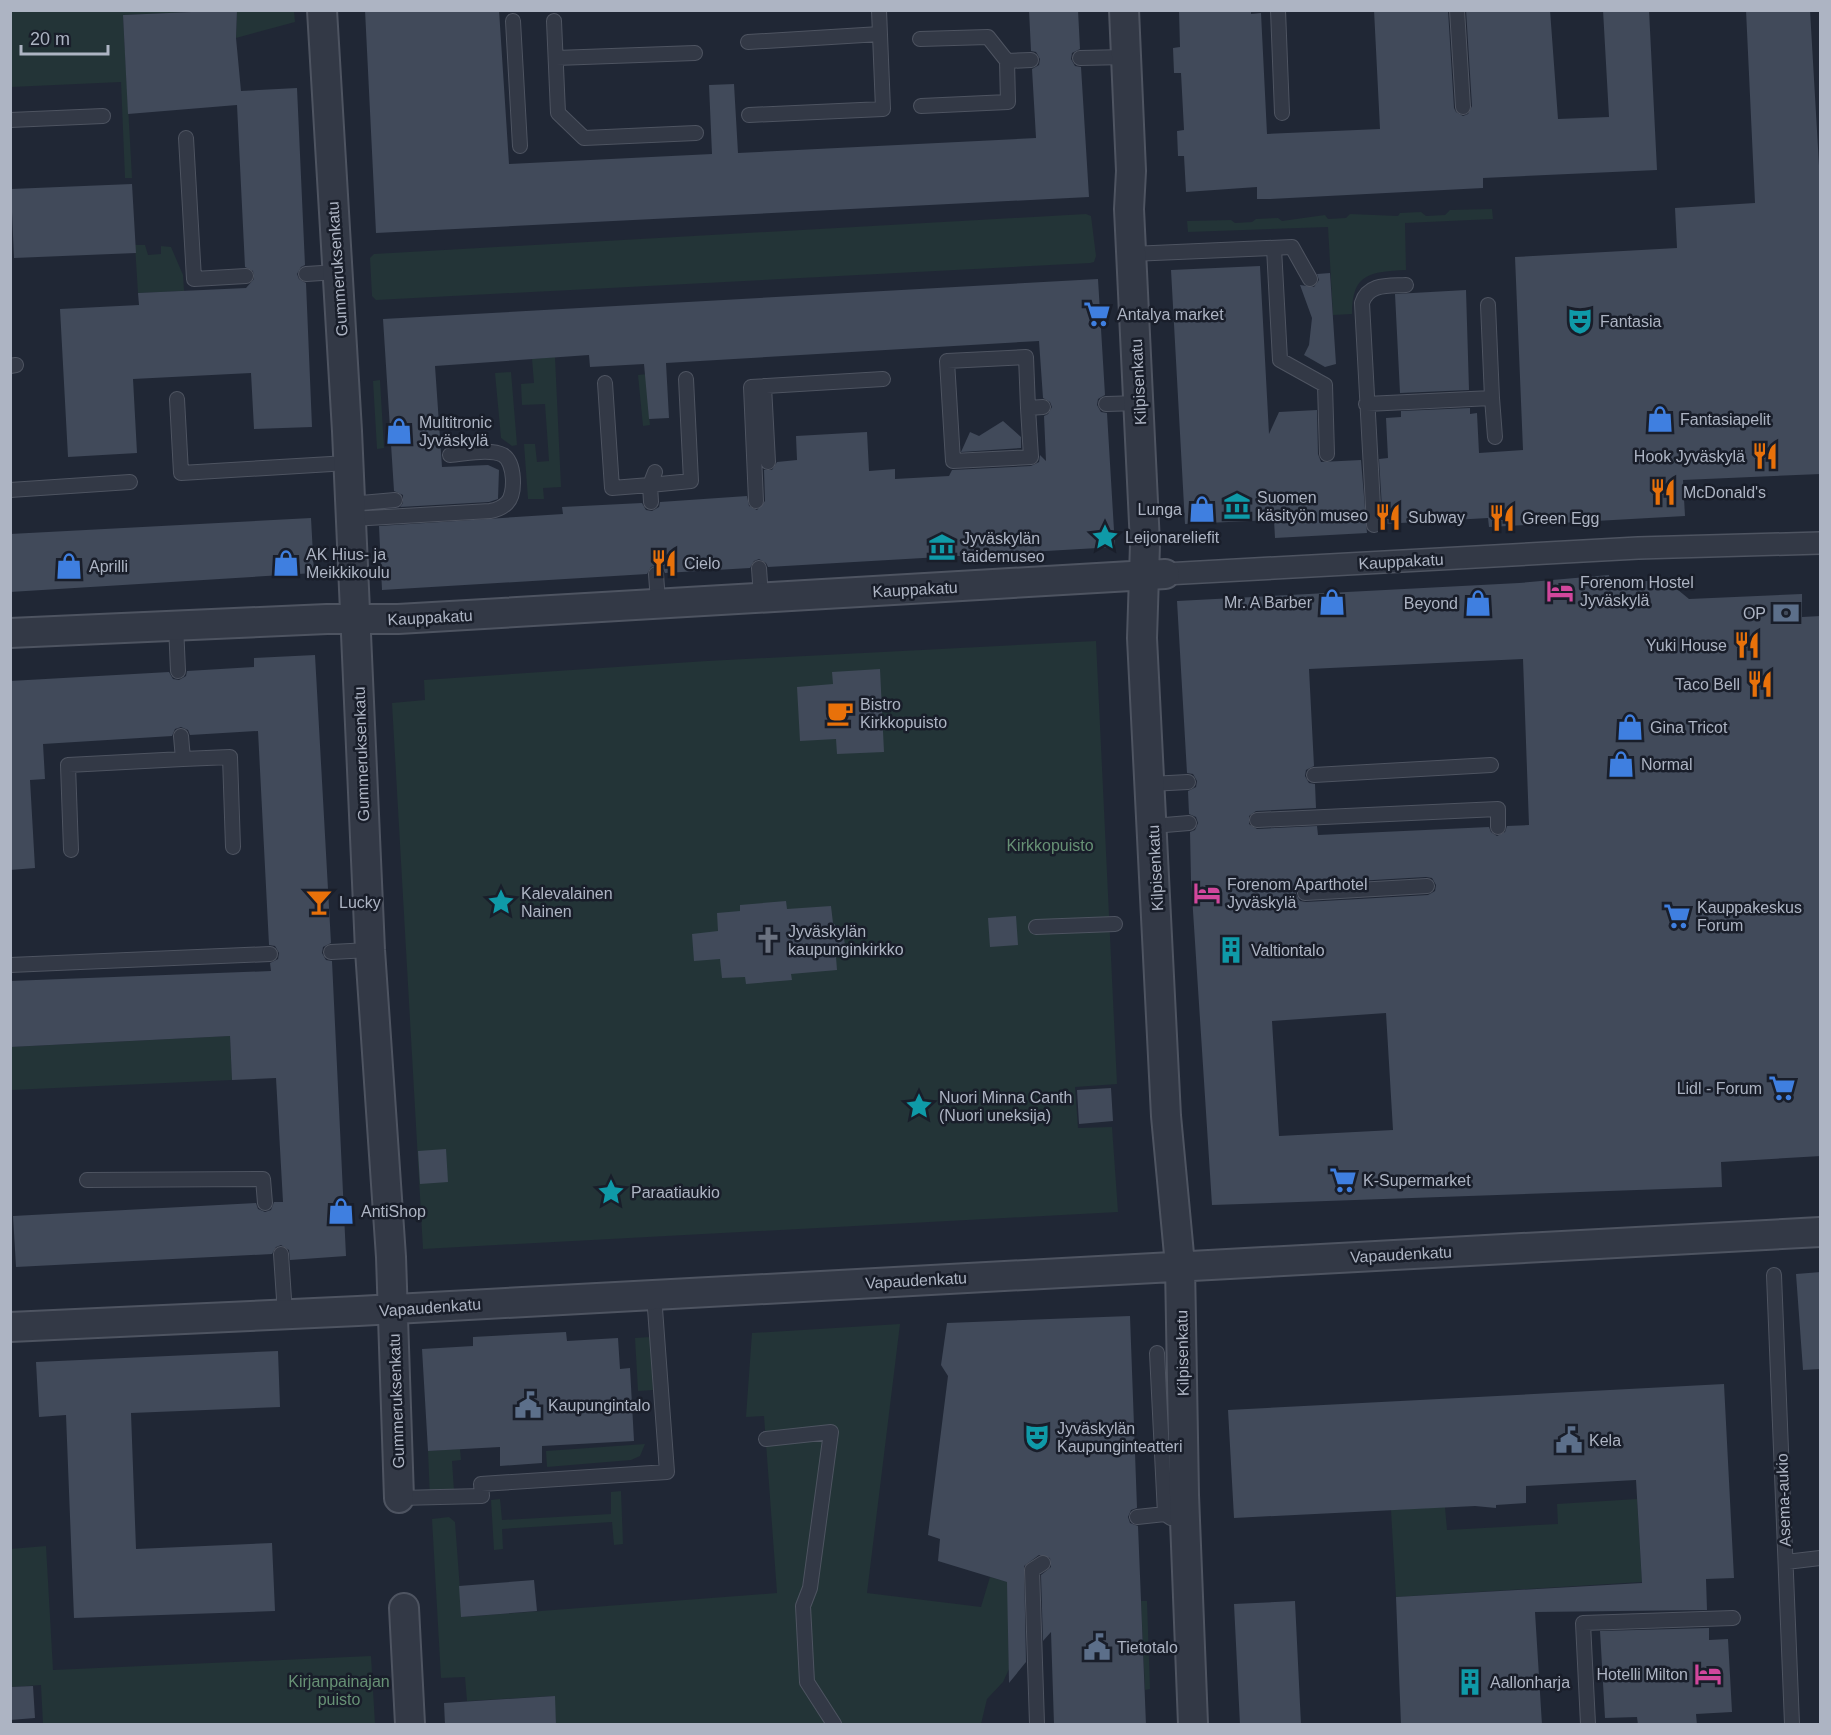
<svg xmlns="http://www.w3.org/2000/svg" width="1831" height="1735" font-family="Arial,sans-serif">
<rect width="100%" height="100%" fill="#202735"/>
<path fill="#233437" d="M10,11H213L123,15L132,178H125L121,82L11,87Z
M237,11H294L295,22L236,38Z
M1492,209L1493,219L1405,223L1406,270C1370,272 1352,273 1352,314L1333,315L1328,227L1188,232L1187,221L1231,220L1235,223L1252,222L1256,219L1278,218L1282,221L1325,215L1328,219L1346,218L1350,214L1398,216L1400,213L1421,212L1426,216L1445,215L1450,210Z
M1086,214L1091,216L1096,256L1094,262L1090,263L376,300L372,296L370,258L374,254Z
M135,245H145L148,255L161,254V246L171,247L183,275L184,291L138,293Z
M555,357L561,487L543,488L544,499H528L524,444H535L537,462L549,461L545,404L522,405L521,384L534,383L532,359Z
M511,372L517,445L512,446L501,438L495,373Z
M666,372L648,405L650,425L643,426L638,375Z
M380,380L384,448L377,449L373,381Z
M1096,641L1117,1084L1075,1087L1078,1128L1112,1127L1118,1212L423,1249L392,703L425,700L424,680L707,661Z
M230,1036L232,1080L11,1090L10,1047Z
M900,1324L867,1593L981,1607L990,1577L1008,1582L1009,1669L1003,1682L987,1699L981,1724H556L554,1696L467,1701L465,1677L441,1678L432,1519L449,1517L455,1522L462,1617L777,1593L764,1416L746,1417L752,1333Z
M650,1337L653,1390L638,1391L635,1338Z
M645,1444L640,1456L631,1460L547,1467L546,1451Z
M460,1449L461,1460L452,1461L454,1491L430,1499L428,1451Z
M621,1491L623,1544L614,1545L612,1522L502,1529L503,1549L494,1550L491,1500L500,1499L502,1520L611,1514V1492Z
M1637,1499L1642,1582L1396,1597L1391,1510L1445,1507L1447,1530L1558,1524L1557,1504Z
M46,1546L53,1670L371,1656L375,1724H43L41,1685L11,1687L10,1549Z
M1141,1601H1147L1150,1689L1145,1690Z"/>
<path fill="#414a5a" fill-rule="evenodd" d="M237,10L236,38L241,91L297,88L305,265L301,267L297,274L299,279L306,283L312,427L254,429L251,373L133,379L137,453L68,457L60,309L139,305L138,293L246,288L254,279L253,271L245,267L237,105L128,114L123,15Z
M365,10H499L509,164L712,154L709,85L734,84L738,153L1036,138L1032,69L1039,65L1040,59L1036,52L1031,51L1029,10H1078L1080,49L1072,53L1071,59L1075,66L1081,67L1089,197L376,233Z
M1179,10H1251V14L1261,13L1267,134L1380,129L1374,10H1448L1454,108L1456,112L1463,116L1468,114L1472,106L1466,10H1550L1558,119L1609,117L1603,10H1649L1657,170L1483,178V188L1270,199H1257V187L1186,192L1184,156H1178L1177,131L1184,130L1181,73H1174L1173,48L1180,47Z
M1746,10H1810L1821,200V474L1683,480L1685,516L1489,527L1488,518L1383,524L1379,459L1388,458L1386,418L1401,417V411L1470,408V414L1477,413L1479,453L1523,450L1515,257L1677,248L1675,208L1755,203Z
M132,184L136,253L14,258L11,189Z
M1260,266L1269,434L1279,412L1317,410L1318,454L1321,462L1361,460L1367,533L1275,538L1274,520L1185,524L1171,270Z
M1330,273L1336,364L1325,367L1304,355L1309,345L1312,318L1300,285L1314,287L1319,280L1317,274Z
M1098,279L1105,395L1098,399L1097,405L1101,412L1107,413L1115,547L768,567L766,563L759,559L754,561L750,568L665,573L663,569L656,565L651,567L647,574L382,590L379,526L563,514L562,507L642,503L646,510L652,511L659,507L660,502L747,496L749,506L757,510L765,501L764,470H772L777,462L797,460L796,436L867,432L869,471L895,469V479L949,476L952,470L1031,466L1039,462L1040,455L1046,461L1044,416L1048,414L1052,407L1050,402L1043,398L1039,341L666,363L669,418L649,419L644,364L590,367L589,355L435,366L442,467L488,465L499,470L498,499L489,502L400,507L403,503V495L394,491L383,319Z
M1466,290L1469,390L1400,393L1395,294Z
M1003,421L1021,437V448L961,452L970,432L979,436Z
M311,518L314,573L10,592V534Z
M1609,575L1610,583L1666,580L1689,599L1802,594V617L1821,616V1156L1721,1162L1722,1187L1212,1205L1191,880L1190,832L1195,830L1198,823L1196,817L1189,814L1188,791L1196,787L1197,781L1193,774L1187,773L1177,601L1519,583ZM1523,659L1529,825L1507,826L1505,832L1497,836L1491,832L1489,827L1318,835L1317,826L1257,829L1249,824V816L1256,811L1316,808L1315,784L1309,783L1305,776L1306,770L1314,766L1309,669ZM1426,877L1432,878L1436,885L1435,891L1428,895L1306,902L1300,901L1296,894L1297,888L1304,884ZM1386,1013L1393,1130L1279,1136L1272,1021Z
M315,655L331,943L323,947L322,953L326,960L332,961L346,1256L290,1260L289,1250L281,1245L276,1247L272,1254L16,1267L13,1216L256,1203L258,1209L265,1212L271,1210L274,1202H283L276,1078L232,1080L230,1036L10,1047V981L271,971L270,963L278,959L279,953L275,946L269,945L258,731L190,735L188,730L181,727L175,729L172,736L43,744L45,779L30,780L35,868L10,870V681L169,672L173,679L179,680L186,676L187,671L254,667V658Z
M880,669L884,752L837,754L836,739L800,741L797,687L833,684L832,672Z
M786,901L787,909L831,906L833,923L843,932L845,945L836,957L837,970L791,974L792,980L746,984L745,977L722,978L720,959L694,961L692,934L718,931L717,913L740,911V905Z
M1016,916L1018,945L990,947L988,918Z
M1111,1088L1113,1121L1079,1124L1077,1090Z
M446,1149L448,1182L420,1184L418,1151Z
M1821,1272V1369L1803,1370L1796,1274Z
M1130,1316L1137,1508L1131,1510L1128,1517L1130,1523L1138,1526L1146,1725H1054L1051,1632L1043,1641L1041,1575L1051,1567L1050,1558L1039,1555L1024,1566L1026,1662L1009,1683L1007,1582L938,1561L940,1539L928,1535L948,1376L941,1365L947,1323Z
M566,1332L567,1341L618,1338L620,1369L630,1368L634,1441L542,1446V1463L500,1466V1447L428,1451L422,1349L473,1346V1337Z
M278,1351L280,1407L131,1413L136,1549L272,1543L275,1611L74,1618L66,1415L39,1417L36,1362Z
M1724,1384L1734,1578L1706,1579L1707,1610L1535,1612L1542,1725H1401L1396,1597L1642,1583L1636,1480L1526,1486V1503L1496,1505V1508L1475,1506L1234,1518L1228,1410Z
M534,1580L537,1611L461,1617L459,1586Z
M1295,1601L1301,1725H1240L1234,1604Z
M1709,1628V1640L1728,1639L1732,1712L1696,1714L1697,1725H1638L1637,1717L1605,1718L1600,1631Z
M33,1686L35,1718L10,1720V1687Z
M555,1696L556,1725H445L444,1703Z"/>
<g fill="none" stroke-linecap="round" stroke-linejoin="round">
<defs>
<path id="service" d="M1278,10L1282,113
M1457,10L1463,107
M513,21L520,146
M554,21L558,113L584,138L696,133
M920,39L988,37L1007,61L1031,60
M748,42L880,34
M556,58L695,53
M1080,58L1126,57
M921,106L1008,102L1007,61
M749,115L883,109L879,10
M10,120L103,116
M186,138L194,279L246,276
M1274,248L1280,360L1325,385L1327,454
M1131,254L1292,247L1310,279
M306,274L338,272
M10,366L16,365
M605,383L612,488L650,485L651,502
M764,386L768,462
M1492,398L1495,437
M177,399L181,473L348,463
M1106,404L1140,403
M1366,404L1492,398L1488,305
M1028,408L1031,457L953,461L947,361L1026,357L1028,408L1043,407
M655,472L650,485L691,481L686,379
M10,490L130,482
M756,501L751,387L883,379
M350,504L395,500
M351,519L490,511C496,510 502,508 507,503C516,494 515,462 503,455C490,448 465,454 450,455
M1374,525L1362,303C1368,283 1389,286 1406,285
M759,568L761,597
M656,574L658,602
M176,625L178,671
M183,759L230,757L233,847
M1314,775L1491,765
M1150,784L1188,782
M1257,820L1498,809V827
M1153,826L1189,823
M71,850L68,765L183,759L181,736
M1305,893L1427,886
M1036,927L1115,924
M331,952L370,950
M10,965L270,954
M87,1180L263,1179L265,1203
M281,1254L285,1314
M1774,1275L1792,1724
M1157,1353L1165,1514
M766,1439L831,1432L810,1588L803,1606L807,1682L834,1724
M399,1498L482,1496L481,1484L667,1472L654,1295
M1137,1517L1165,1514L1171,1518
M1786,1562L1820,1558
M1037,1724L1032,1570L1043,1563
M1588,1724L1583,1623L1733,1618"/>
<path id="pedestrian" d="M1165,574L1638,548L1820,543"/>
<path id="minor" d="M322,10L347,431L370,950L391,1257L399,1498
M1124,10L1131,171L1129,209L1145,544L1142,638L1166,1116L1180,1265L1184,1495L1193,1724
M10,633L327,619H398L1165,574
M10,1327L358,1311L1820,1232
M404,1608L410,1724"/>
</defs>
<use href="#service" stroke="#4e5461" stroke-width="16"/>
<use href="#pedestrian" stroke="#4e5461" stroke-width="24"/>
<use href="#minor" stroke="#4e5461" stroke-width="32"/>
<use href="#service" stroke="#333946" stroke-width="14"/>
<use href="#pedestrian" stroke="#333946" stroke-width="21"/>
<use href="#minor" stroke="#333946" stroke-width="28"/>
</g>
<defs>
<symbol id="supermarket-bare" viewBox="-9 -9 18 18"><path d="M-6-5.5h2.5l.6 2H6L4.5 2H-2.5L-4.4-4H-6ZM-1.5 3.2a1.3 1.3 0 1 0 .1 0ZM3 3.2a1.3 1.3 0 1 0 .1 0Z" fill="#3f7fe0" stroke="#191e2a" stroke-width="2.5" paint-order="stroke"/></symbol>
<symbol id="theatre-bare" viewBox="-9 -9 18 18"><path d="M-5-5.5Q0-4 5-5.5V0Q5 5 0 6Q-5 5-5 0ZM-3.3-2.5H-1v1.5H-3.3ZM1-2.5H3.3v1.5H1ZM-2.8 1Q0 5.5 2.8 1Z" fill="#0f9aa8" stroke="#191e2a" stroke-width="2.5" paint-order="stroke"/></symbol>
<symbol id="shop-bare" viewBox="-9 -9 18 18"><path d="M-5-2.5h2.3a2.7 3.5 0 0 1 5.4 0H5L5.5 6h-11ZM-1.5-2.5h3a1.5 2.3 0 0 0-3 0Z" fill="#3f7fe0" stroke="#191e2a" stroke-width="2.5" paint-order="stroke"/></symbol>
<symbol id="restaurant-bare" viewBox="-9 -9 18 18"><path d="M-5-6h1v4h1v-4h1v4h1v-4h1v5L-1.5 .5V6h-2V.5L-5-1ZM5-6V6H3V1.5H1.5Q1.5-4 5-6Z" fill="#e8710a" stroke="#191e2a" stroke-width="2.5" paint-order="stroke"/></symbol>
<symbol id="museum-bare" viewBox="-9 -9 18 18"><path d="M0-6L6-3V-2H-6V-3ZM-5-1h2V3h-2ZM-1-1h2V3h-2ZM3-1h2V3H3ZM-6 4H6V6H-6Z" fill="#0f9aa8" stroke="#191e2a" stroke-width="2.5" paint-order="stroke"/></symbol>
<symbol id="sight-bare" viewBox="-9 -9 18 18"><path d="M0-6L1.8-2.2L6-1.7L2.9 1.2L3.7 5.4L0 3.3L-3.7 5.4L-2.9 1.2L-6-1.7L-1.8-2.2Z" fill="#0f9aa8" stroke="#191e2a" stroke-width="2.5" paint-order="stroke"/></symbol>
<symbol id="hotel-bare" viewBox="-9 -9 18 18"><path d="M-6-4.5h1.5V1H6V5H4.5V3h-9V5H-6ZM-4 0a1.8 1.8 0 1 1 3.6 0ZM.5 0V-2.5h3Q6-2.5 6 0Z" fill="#d1479c" stroke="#191e2a" stroke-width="2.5" paint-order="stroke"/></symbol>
<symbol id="bank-bare" viewBox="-9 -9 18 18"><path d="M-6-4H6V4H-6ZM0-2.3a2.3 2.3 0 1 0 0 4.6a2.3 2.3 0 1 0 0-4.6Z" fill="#5c6f8a" stroke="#191e2a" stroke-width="2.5" paint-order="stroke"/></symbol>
<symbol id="cafe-bare" viewBox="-9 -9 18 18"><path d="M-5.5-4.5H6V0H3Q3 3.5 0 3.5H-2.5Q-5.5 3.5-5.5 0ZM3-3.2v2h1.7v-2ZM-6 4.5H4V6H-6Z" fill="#e8710a" stroke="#191e2a" stroke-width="2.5" paint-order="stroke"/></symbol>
<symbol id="bar-bare" viewBox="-9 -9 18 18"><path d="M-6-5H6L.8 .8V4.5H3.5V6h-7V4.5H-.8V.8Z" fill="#e8710a" stroke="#191e2a" stroke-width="2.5" paint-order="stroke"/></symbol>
<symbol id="church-bare" viewBox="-9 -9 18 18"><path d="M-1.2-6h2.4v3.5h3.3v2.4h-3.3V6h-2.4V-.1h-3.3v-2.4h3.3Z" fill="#6b7280" stroke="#191e2a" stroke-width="2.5" paint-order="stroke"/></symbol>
<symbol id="building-bare" viewBox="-9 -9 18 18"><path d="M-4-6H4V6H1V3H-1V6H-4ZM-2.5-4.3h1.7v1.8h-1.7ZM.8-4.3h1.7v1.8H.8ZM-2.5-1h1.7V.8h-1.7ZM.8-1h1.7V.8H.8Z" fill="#0f9aa8" stroke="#191e2a" stroke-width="2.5" paint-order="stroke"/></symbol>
<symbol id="civic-bare" viewBox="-9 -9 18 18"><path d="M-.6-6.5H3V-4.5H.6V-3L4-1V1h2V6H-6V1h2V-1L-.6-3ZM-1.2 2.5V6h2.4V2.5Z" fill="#5c6f8a" stroke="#191e2a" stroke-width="2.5" paint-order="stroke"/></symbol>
</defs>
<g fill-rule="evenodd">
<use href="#supermarket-bare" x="1078" y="295" width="38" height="38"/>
<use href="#theatre-bare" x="1561" y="302" width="38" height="38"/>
<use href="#shop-bare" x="1641" y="400" width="38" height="38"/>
<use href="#shop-bare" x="380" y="412" width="38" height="38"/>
<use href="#restaurant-bare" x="1746" y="437" width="38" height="38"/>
<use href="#restaurant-bare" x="1644" y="473" width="38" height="38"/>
<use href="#museum-bare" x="1218" y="487" width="38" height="38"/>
<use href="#shop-bare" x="1183" y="490" width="38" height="38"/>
<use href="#restaurant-bare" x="1369" y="498" width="38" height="38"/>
<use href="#restaurant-bare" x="1483" y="499" width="38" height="38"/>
<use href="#sight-bare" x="1086" y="518" width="38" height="38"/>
<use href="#museum-bare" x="923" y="528" width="38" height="38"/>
<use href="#shop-bare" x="267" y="544" width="38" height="38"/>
<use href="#restaurant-bare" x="645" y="544" width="38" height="38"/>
<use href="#shop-bare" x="50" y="547" width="38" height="38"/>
<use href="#hotel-bare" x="1541" y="572" width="38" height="38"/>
<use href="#shop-bare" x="1313" y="583" width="38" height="38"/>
<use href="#shop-bare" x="1459" y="584" width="38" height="38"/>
<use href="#bank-bare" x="1767" y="594" width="38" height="38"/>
<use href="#restaurant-bare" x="1728" y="626" width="38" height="38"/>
<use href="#restaurant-bare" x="1741" y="665" width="38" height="38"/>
<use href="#cafe-bare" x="821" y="694" width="38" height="38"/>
<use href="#shop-bare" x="1611" y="708" width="38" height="38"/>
<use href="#shop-bare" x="1602" y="745" width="38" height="38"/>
<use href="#hotel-bare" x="1188" y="874" width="38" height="38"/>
<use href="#bar-bare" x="300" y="883" width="38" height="38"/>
<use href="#sight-bare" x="482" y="883" width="38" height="38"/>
<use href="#supermarket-bare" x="1658" y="897" width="38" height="38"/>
<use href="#church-bare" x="749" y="921" width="38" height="38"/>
<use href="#building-bare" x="1212" y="931" width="38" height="38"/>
<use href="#supermarket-bare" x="1763" y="1069" width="38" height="38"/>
<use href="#sight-bare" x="900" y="1087" width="38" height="38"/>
<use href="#supermarket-bare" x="1324" y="1161" width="38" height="38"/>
<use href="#sight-bare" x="592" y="1173" width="38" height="38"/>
<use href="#shop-bare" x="322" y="1192" width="38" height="38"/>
<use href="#civic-bare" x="509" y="1386" width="38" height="38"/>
<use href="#theatre-bare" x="1018" y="1418" width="38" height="38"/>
<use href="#civic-bare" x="1550" y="1421" width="38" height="38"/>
<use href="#civic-bare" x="1078" y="1628" width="38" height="38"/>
<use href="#hotel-bare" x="1689" y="1655" width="38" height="38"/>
<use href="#building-bare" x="1451" y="1663" width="38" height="38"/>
</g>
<g text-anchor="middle" stroke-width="5" stroke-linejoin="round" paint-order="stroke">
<g font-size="16" fill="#adb4c3" stroke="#191e2a">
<text transform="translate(337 269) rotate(-94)" y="6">Gummeruksenkatu</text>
<text transform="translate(1138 382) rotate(-93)" y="6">Kilpisenkatu</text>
<text transform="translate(1401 561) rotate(-3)" y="6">Kauppakatu</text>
<text transform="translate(915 589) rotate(-3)" y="6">Kauppakatu</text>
<text transform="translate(430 617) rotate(-3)" y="6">Kauppakatu</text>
<text transform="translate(361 754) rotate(-92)" y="6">Gummeruksenkatu</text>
<text transform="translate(1155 868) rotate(-93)" y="6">Kilpisenkatu</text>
<text transform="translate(1401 1254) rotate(-3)" y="6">Vapaudenkatu</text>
<text transform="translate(916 1280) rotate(-3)" y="6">Vapaudenkatu</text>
<text transform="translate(430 1307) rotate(-4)" y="6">Vapaudenkatu</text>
<text transform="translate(1182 1353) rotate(-91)" y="6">Kilpisenkatu</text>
<text transform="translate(396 1401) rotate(-92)" y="6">Gummeruksenkatu</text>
<text transform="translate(1783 1500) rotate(-92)" y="6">Asema-aukio</text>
</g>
<g font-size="16" fill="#adb4c3" stroke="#191e2a" text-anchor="start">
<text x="1117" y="320">Antalya market</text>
<text x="1600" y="327">Fantasia</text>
<text x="1680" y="425">Fantasiapelit</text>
<text x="419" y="428">Multitronic<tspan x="419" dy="18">Jyväskylä</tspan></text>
<text x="1745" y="462" text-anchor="end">Hook Jyväskylä</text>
<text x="1683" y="498">McDonald's</text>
<text x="1257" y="503">Suomen<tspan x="1257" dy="18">käsityön museo</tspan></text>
<text x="1182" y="515" text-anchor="end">Lunga</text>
<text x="1408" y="523">Subway</text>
<text x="1522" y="524">Green Egg</text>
<text x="1125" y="543">Leijonareliefit</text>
<text x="962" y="544">Jyväskylän<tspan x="962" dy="18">taidemuseo</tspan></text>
<text x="306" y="560">AK Hius- ja<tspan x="306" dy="18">Meikkikoulu</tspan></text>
<text x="684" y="569">Cielo</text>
<text x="89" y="572">Aprilli</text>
<text x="1580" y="588">Forenom Hostel<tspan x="1580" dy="18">Jyväskylä</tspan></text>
<text x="1312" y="608" text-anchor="end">Mr. A Barber</text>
<text x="1458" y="609" text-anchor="end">Beyond</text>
<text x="1766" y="619" text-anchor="end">OP</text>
<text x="1727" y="651" text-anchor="end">Yuki House</text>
<text x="1740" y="690" text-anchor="end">Taco Bell</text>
<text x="860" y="710">Bistro<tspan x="860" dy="18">Kirkkopuisto</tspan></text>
<text x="1650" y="733">Gina Tricot</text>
<text x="1641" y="770">Normal</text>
<text x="1227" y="890">Forenom Aparthotel<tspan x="1227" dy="18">Jyväskylä</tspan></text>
<text x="521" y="899">Kalevalainen<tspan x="521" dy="18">Nainen</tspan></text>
<text x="339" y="908">Lucky</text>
<text x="1697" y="913">Kauppakeskus<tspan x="1697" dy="18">Forum</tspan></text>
<text x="788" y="937">Jyväskylän<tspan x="788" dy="18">kaupunginkirkko</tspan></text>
<text x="1251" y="956">Valtiontalo</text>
<text x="1762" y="1094" text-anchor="end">Lidl - Forum</text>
<text x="939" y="1103">Nuori Minna Canth<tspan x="939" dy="18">(Nuori uneksija)</tspan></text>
<text x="1363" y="1186">K-Supermarket</text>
<text x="631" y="1198">Paraatiaukio</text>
<text x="361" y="1217">AntiShop</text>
<text x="548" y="1411">Kaupungintalo</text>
<text x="1057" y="1434">Jyväskylän<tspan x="1057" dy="18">Kaupunginteatteri</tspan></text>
<text x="1589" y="1446">Kela</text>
<text x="1117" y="1653">Tietotalo</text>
<text x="1688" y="1680" text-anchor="end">Hotelli Milton</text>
<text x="1490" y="1688">Aallonharja</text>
</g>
<g font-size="16" fill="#679175" stroke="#191e2a">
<text x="1050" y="851">Kirkkopuisto</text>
<text x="339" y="1687">Kirjanpainajan<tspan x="339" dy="18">puisto</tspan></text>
</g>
</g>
<rect width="1831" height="1735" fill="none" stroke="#adb4c3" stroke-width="24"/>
<path d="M21 45v9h87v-9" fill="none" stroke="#adb4c3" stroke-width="3"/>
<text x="30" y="45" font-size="18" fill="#adb4c3" stroke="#191e2a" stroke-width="4.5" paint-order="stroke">20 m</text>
</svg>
